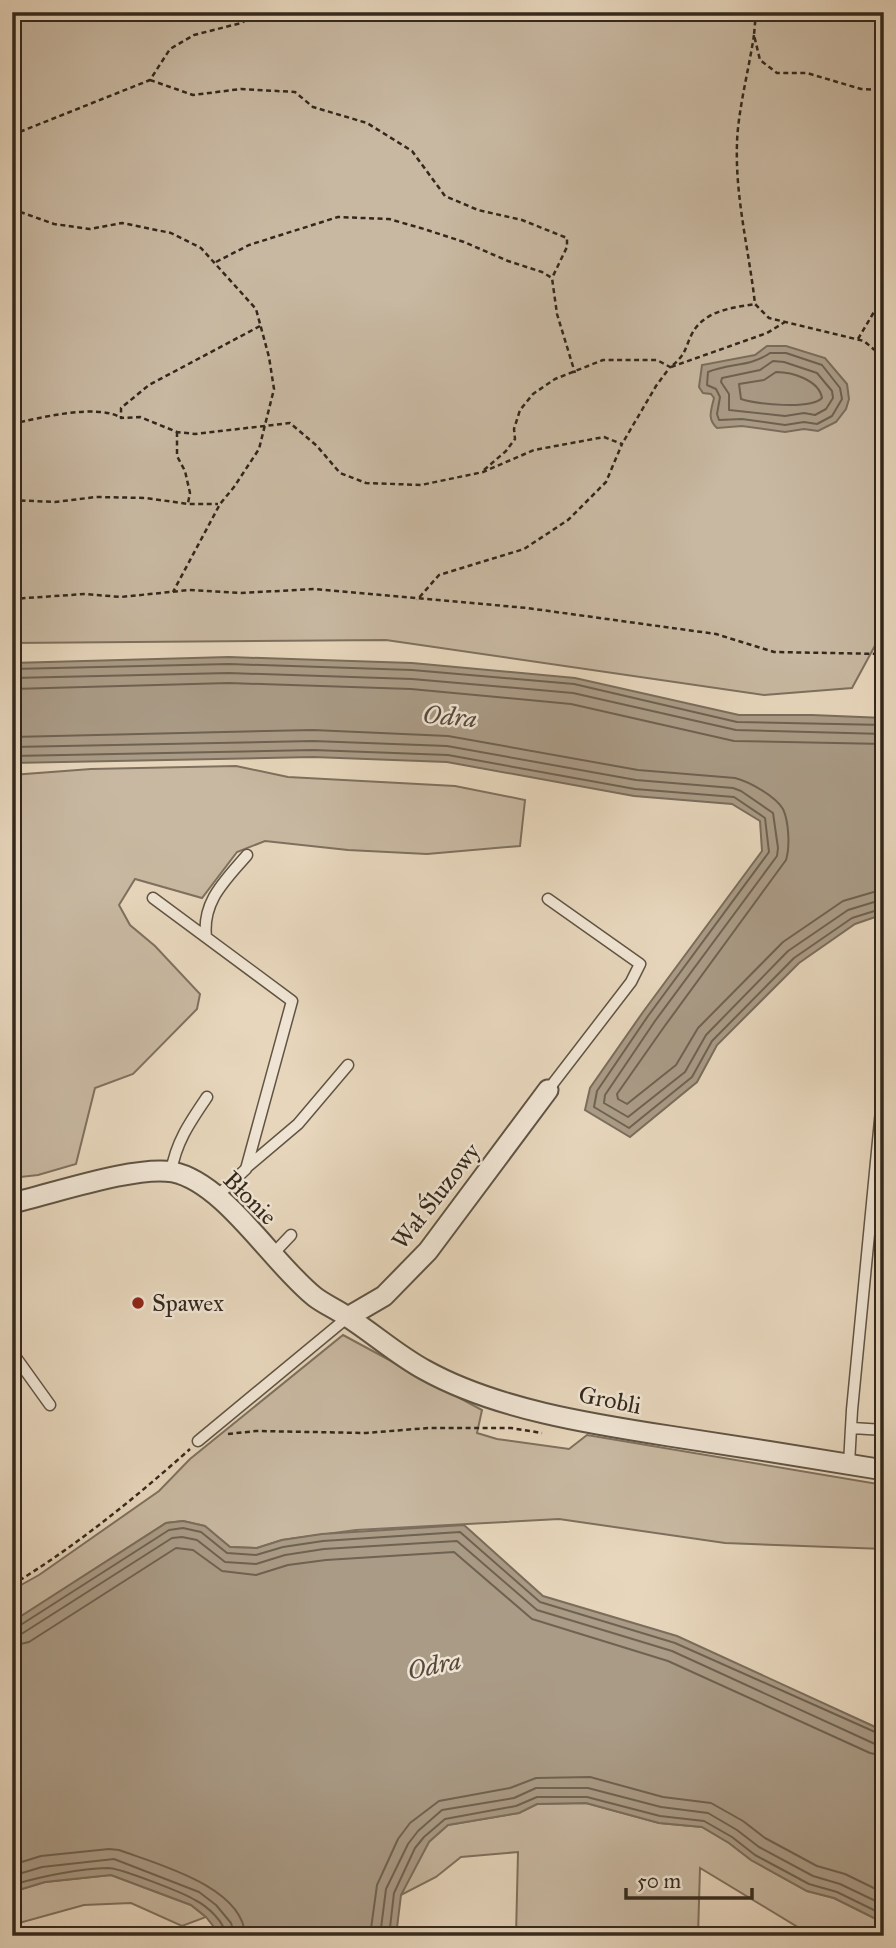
<svg xmlns="http://www.w3.org/2000/svg" width="896" height="1948" font-family="'IM FELL Great Primer',serif">
<rect width="100%" height="100%" fill="#e7d6bc"/>
<filter id="stains"><feTurbulence type="fractalNoise" baseFrequency=".00286" numOctaves="4"/><feColorMatrix values="0 0 0 0 .2 0 0 0 0 .09 0 0 0 0 .02 0 0 0 .5 -.17"/></filter>
<radialGradient id="worn" r=".72"><stop offset=".6" stop-color="#630" stop-opacity="0"/><stop offset="1" stop-color="#630" stop-opacity=".3"/></radialGradient>
<path fill="#c8b8a1" stroke="#7e705e" stroke-width="2" d="M12,12H884V629L852,688L764,695L386,640L12,643Z
M236,766L288,777L455,786L525,800L520,846L427,854L348,850L265,841L237,852L202,898L135,879L119,905L130,925L155,946L200,994L197,1009L133,1074L95,1088L76,1164L38,1175L12,1178V775L91,769Z
M343,1335L482,1410L477,1433L497,1439L569,1449L587,1435L884,1485V1549L725,1543L559,1519L356,1530L282,1540L257,1548L230,1547L204,1526L183,1521L166,1523L12,1622V1590L39,1575L159,1491L190,1459Z
M586,1803L659,1823L702,1827L729,1843L751,1860L807,1891L834,1898L884,1923V1936H819L806,1932L700,1868L698,1936H516L518,1852L461,1857L436,1877L401,1895L422,1851L428,1842L448,1825L519,1813L537,1804Z
M111,1875L191,1905L206,1917L182,1926L131,1903L84,1905L12,1925V1892L45,1882Z"/>
<path fill="#aa9b86" stroke="#7a6d5c" stroke-width="2" d="M767,346H786L825,358L847,384L849,399L846,409L836,422L818,431L804,429L785,432L742,426L717,428C707,419 711,411 714,398L711,394L703,393L699,387L702,365L755,355Z
M229,657L412,663L575,678L739,715H812L884,718V914L855,924L799,963L717,1045L697,1082L630,1137L585,1110L590,1088L643,1012L762,851L760,821L732,804L634,796L447,762L313,757L12,763V663Z
M183,1521L205,1526L230,1547L257,1548L282,1540L322,1534L464,1525L543,1596L677,1636L884,1731V1923L834,1898L807,1891L751,1860L729,1843L702,1827L659,1823L586,1803L537,1804L519,1813L448,1825L429,1842L401,1895L396,1936H221L206,1917L191,1905L111,1875L45,1882L12,1892V1622L166,1523Z"/>
<g fill="none" stroke-linecap="round" stroke-linejoin="round">
<path stroke="#6e6251" stroke-width="2" d="M770,353H786L822,365L840,388L842,399L832,416L817,424L804,422L785,425L742,419L719,420L717,414L720,397L716,389L707,385L708,372C730,363 750,367 770,353Z
M773,361L784,362L817,373L832,391L833,398L826,409L815,415L804,413L785,416L729,410V394L721,382L722,378L760,370Z
M776,372C792,372 819,380 822,398C810,410 757,404 741,399L739,384L764,380Z
M12,669L229,664L412,670L574,684L737,722L884,725
M12,678L229,673L412,679L573,693L736,730L884,734
M12,689L229,683L411,689L571,704L734,741L884,744
M12,737L313,730L448,736L638,770L735,778C750,782 775,796 783,809C789,822 790,847 786,860L664,1027L617,1094L618,1099L627,1104L676,1065L698,1028L783,942L843,901L884,889
M12,747L313,741L447,746L636,780L733,788L741,791L773,813L778,848L777,856L655,1021L605,1095L604,1103L628,1117L685,1072L706,1035L788,951L848,910L884,899
M12,756L313,750L448,755L635,789L734,797L765,818L769,852L648,1016L597,1091L594,1107L629,1128L692,1077L712,1041L794,958L852,918L884,908
M12,1627L19,1626L169,1530L183,1528L201,1532L227,1553L256,1555L283,1547L323,1541L460,1532L540,1602L675,1643L884,1736
M12,1636L23,1633L172,1538L182,1537L197,1540L225,1562L256,1564L285,1555L324,1549L457,1541L537,1610L672,1651L875,1744L884,1745
M12,1646L29,1642L176,1548L193,1550L222,1571L256,1575L288,1565L326,1560L454,1552L532,1619L668,1661L870,1753L884,1756
M12,1865L41,1856L109,1849L119,1850C157,1864 244,1887 245,1936
M12,1876L42,1867L114,1859L199,1892L216,1905L231,1923L235,1936
M12,1885C43,1876 76,1869 108,1868C120,1868 184,1893 195,1900C207,1906 225,1922 226,1936
M370,1936L377,1885L398,1839L410,1823L439,1801L510,1788L536,1778L590,1777L663,1797L711,1803L743,1821L765,1838L817,1866L845,1874L884,1893
M380,1936L386,1889L408,1844L418,1831L442,1810L514,1798L536,1788H588L661,1807L708,1813L737,1830L759,1847L813,1876L840,1884L884,1905
M389,1936L394,1893L415,1848L424,1837L445,1819L516,1806L537,1797H587L660,1816L704,1821L732,1837L755,1855L809,1884L837,1892L884,1915"/>
<defs>
<path id="service" d="M153,898L292,1001L246,1169L217,1196
M548,899L640,964L631,982L548,1090
M206,937C202,901 225,881 247,855
M246,1168L298,1124L348,1065
M171,1172C176,1142 190,1122 207,1097
M272,1255L291,1235
M12,1352L50,1405
M852,1428L884,1430
M198,1441L348,1317
M849,1464L852,1410L884,1079"/>
<path id="minor" d="M12,1203C52,1194 136,1165 173,1172C225,1183 272,1263 315,1297C324,1304 336,1309 346,1316C373,1333 397,1355 425,1370C495,1409 591,1424 669,1436C741,1447 812,1458 884,1470
M348,1317L384,1296L428,1251L548,1090"/>
</defs>
<use href="#service" stroke="#605444" stroke-width="13"/>
<use href="#minor" stroke="#605444" stroke-width="23"/>
<path stroke="#33281c" stroke-width="2.5" stroke-dasharray="5 3.5" stroke-linecap="butt" d="M756,12L754,35L760,60L777,73H807L861,89L884,90
M754,35C749,69 738,110 737,143C735,198 749,250 755,304L769,318L864,341L884,358
M150,80L193,95L241,89L295,92L313,107L367,123L412,151L445,196L478,210L522,220L567,238V247L552,278
M12,135L150,80L170,49L194,35L241,23L261,12
M12,209L54,224L90,229L122,223L171,233L201,248L256,309L269,357L274,389L259,449L234,487L220,504L173,592
M216,262L249,245L338,217L389,219L424,229L464,242L508,261L542,272L552,278L557,314L575,373
M260,326L149,385L121,408V418L140,417L177,432L195,434L290,423L317,446L340,473L366,483L421,485L483,472L534,450L604,437L622,444L606,482L568,520L524,549L439,575L417,600
M858,339L884,295
M673,365C685,354 684,352 690,338C701,311 730,308 755,304
M671,367L767,333L785,322
M12,424C38,418 99,403 121,418
M177,432V456L185,471L190,493L188,503
M484,470L506,451L515,439L514,429L520,410L533,394L555,379L603,360H657L670,367L656,386L622,444
M12,500L55,502L96,497L146,498L188,504H218
M12,599L85,594L121,597L189,590L240,593L315,589L527,608L716,634L774,652L884,654
M228,1434L256,1431L366,1433L428,1428H511L542,1433
M12,1585C76,1546 134,1499 190,1449"/>
<use href="#service" stroke="#efe4d3" stroke-width="10"/>
<use href="#minor" stroke="#efe4d3" stroke-width="19"/>
</g>
<circle fill="#8f2418" stroke="#efe4d3" stroke-width="2.5" cx="138" cy="1303" r="7"/>
<g text-anchor="middle" stroke-width="5" stroke-linejoin="round" paint-order="stroke">
<g font-size="24" fill="#33281c" stroke="#efe4d3">
<text transform="translate(436 1196) rotate(-52)" y="8">Wał Śluzowy</text>
<text transform="translate(250 1198) rotate(45)" y="8">Błonie</text>
<text transform="translate(610 1400) rotate(11)" y="8">Grobli</text>
</g>
<g font-size="24" fill="#33281c" stroke="#efe4d3" text-anchor="start">
<text x="152" y="1311">Spawex</text>
</g>
<g font-size="26" font-style="italic" fill="#574a3c" stroke="#efe4d3">
<text transform="translate(450 716) rotate(5)" y="9">Odra</text>
<text transform="translate(434 1665) rotate(-12)" y="9">Odra</text>
</g>
</g>
<rect width="896" height="1948" fill="none" stroke="#e7d6bc" stroke-width="42"/>
<rect x="14" y="14" width="868" height="1920" fill="none" stroke="#33281c" stroke-width="3.5"/>
<rect x="21" y="21" width="854" height="1906" fill="none" stroke="#33281c" stroke-width="2"/>
<path d="M626 1888v10h126v-10" fill="none" stroke="#33281c" stroke-width="3.5"/>
<text x="637" y="1888" font-size="21" fill="#33281c" stroke="#efe4d3" stroke-width="5" paint-order="stroke">50 m</text>
<rect width="100%" height="100%" filter="url(#stains)"/>
<rect width="100%" height="100%" fill="url(#worn)"/>
</svg>
